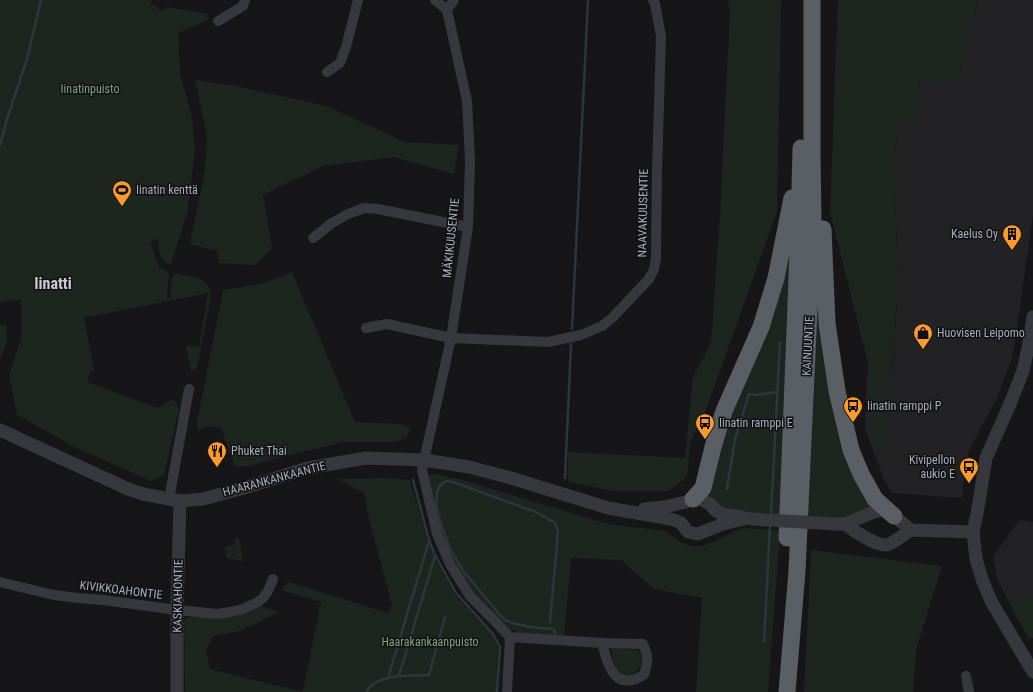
<svg xmlns="http://www.w3.org/2000/svg" width="1033" height="692" font-family="'Roboto Condensed',sans-serif">
<rect width="100%" height="100%" fill="#161618"/>
<path fill="#222225" d="M978,0H1033V215L1015,342L1011,361L1003,382L997,398L975,439L968,454L964,477L962,498L892,493L884,480L865,428L867,375L892,376L898,284L894,154L899,122L916,126L920,80L957,82Z
M1019,520L1033,522V593L1007,599L997,578L993,557Z"/>
<path fill="#1d261e" d="M0,0H151L150,5H156L159,10H164L167,7L207,14L208,20L178,33L180,73L192,117L195,151L187,214L171,264L165,262L160,255L157,239L150,242L159,267L167,271L169,274L168,284L167,299L170,298L171,285L173,275L176,273C180,274 185,275 189,276C201,279 210,281 211,296L197,367L196,369L191,371L190,367L186,346H199L208,293L84,318L94,370L89,374L88,382L157,408L174,399L179,410L164,475L151,481L77,448L17,415L9,375L21,339V299L0,303Z
M728,0H781L777,212L707,407L690,443L687,477L668,491H614L568,482V452L685,458L693,377L711,343L720,216L730,10Z
M838,0H978L957,82L920,81L916,126L899,122L894,154L898,284L886,460L869,427L868,363L830,212Z
M195,80L236,86L326,106L405,142L459,145L454,174L394,157L323,166L263,195L272,248L255,265L219,263L217,251L190,244L205,171L207,135Z
M792,222L780,516L726,510L703,494Z
M292,272L355,422L400,424L411,428L406,438L395,442H344L302,452L248,466L235,467L221,428L208,426L198,430L197,423L223,290L261,284Z
M816,274L822,322L876,505L848,517L837,519L806,517Z
M0,325H6L7,342L0,360Z
M435,474L463,480L608,524L665,531L682,543L691,546H700L706,545L740,529L745,528L778,530L780,532L768,692H696L702,598L654,589L621,560L571,558L564,636C549,635 533,636 518,632C486,623 452,562 441,533C439,527 438,521 437,515C434,502 431,489 428,476L430,475Z
M385,478L410,480L428,542L437,563L456,596L491,633L498,646L496,692H185L184,619L195,616H233L249,612L260,606L279,612L240,631L214,636L206,650L210,669L303,692L321,602L282,590L288,582L388,613L392,605L370,523L364,493L337,479Z
M239,538L243,561L227,558L225,547L235,545L234,539Z
M811,550L942,566L916,650L913,692H804Z
M1033,593V638L1029,639L1007,599Z
M611,648L638,650L641,655V666L633,675L623,676L615,671Z"/>
<g fill="none" stroke-linecap="round" stroke-linejoin="round">
<path stroke="#2b373c" stroke-width="2.5" d="M0,145L7,119L27,59L41,0
M572,329L588,0
M565,478L571,344
M413,480L429,540L435,555L456,593L493,634L500,647L497,692
M727,489L735,439L749,394L756,395L777,392
M771,515L780,342
M550,622L558,531L555,523L536,512L456,483L447,481L443,483L439,487L437,493L436,506L442,528L451,551L464,572L500,615L505,620L513,623L530,627L554,629L555,633
M764,642L770,524
M399,676L435,556
M388,678L399,676L429,675L445,617
M366,692C372,683 378,681 388,678L429,541"/>
<path stroke="#36383d" stroke-width="10" d="M435,0L447,10L467,101L470,161L468,227L451,338L422,470L437,534L450,564L470,596L510,637L507,692
M447,10L454,0
M218,21L243,6L245,0
M327,72L340,63L346,47L358,0
M313,238L332,223L348,214L364,208L378,209L468,227
M366,328L387,324L451,338L548,342L581,335L602,326L612,318L649,279L654,269L656,258L657,172L661,36L655,4L653,0
M169,499L189,389
M0,582L54,595L78,598L103,600L177,610L217,614L230,612L243,609L258,602L263,598L268,591L273,579
M510,637L602,643C606,659 612,688 636,679C638,678 641,676 644,675C648,661 649,658 643,644L602,643
M966,676L969,692"/>
<path stroke="#36383d" stroke-width="13" d="M1033,317L1028,348L1023,371L1010,404L986,458L977,514L973,532L976,559L983,582L991,601L1033,672
M0,430L128,489L143,494L169,499L180,501L192,500L203,499L244,488L308,468L366,458L396,459L424,460L469,467L511,478L608,508L660,517L674,520L681,523L688,532L698,534L723,524L747,518
M644,509L664,507L686,502L693,499L698,498L710,504L715,510L722,514L741,517
M837,524H845L874,512L883,510L894,516L911,530L973,532
M845,524C854,531 876,546 887,545C892,544 906,533 911,530
M177,692V610L180,501"/>
<path stroke="#5a5e65" stroke-width="17" d="M823,229L827,323L837,391L851,450L861,474L875,499L894,516
M693,499L703,488L713,447L724,411L761,327L776,278L792,198
M787,538L799,226L801,148
M787,692L797,571L813,223L812,152V0"/>
<path stroke="#36383d" stroke-width="13" d="M751,519L837,524"/>
</g>
<defs>
<symbol id="stadium-pin" viewBox="-11 -11 22 30"><path d="M0 17L-7.5 6A9.5 9.5 0 1 1 7.5 6Z" fill="#fc9b29" stroke="#111113"/><path d="M0-5a6.5 5 0 1 0 0 10a6.5 5 0 1 0 0-10ZM-3.5-1.8h7v3.6h-7Z" fill="#111"/></symbol>
<symbol id="building-pin" viewBox="-11 -11 22 30"><path d="M0 17L-7.5 6A9.5 9.5 0 1 1 7.5 6Z" fill="#fc9b29" stroke="#111113"/><path d="M-4-6H4V6H1V3H-1V6H-4ZM-2.5-4.3h1.7v1.8h-1.7ZM.8-4.3h1.7v1.8H.8ZM-2.5-1h1.7V.8h-1.7ZM.8-1h1.7V.8H.8Z" fill="#111"/></symbol>
<symbol id="shop-pin" viewBox="-11 -11 22 30"><path d="M0 17L-7.5 6A9.5 9.5 0 1 1 7.5 6Z" fill="#fc9b29" stroke="#111113"/><path d="M-5-2.5h2.3a2.7 3.5 0 0 1 5.4 0H5L5.5 6h-11ZM-1.5-2.5h3a1.5 2.3 0 0 0-3 0Z" fill="#111"/></symbol>
<symbol id="bus-pin" viewBox="-11 -11 22 30"><path d="M0 17L-7.5 6A9.5 9.5 0 1 1 7.5 6Z" fill="#fc9b29" stroke="#111113"/><path d="M-5-6H5V4H4V6H2V4H-2V6H-4V4H-5ZM-3.5-4V0h7V-4ZM-3.5 1.2v1.5H-2V1.2ZM2 1.2v1.5H3.5V1.2Z" fill="#111"/></symbol>
<symbol id="restaurant-pin" viewBox="-11 -11 22 30"><path d="M0 17L-7.5 6A9.5 9.5 0 1 1 7.5 6Z" fill="#fc9b29" stroke="#111113"/><path d="M-5-6h1v4h1v-4h1v4h1v-4h1v5L-1.5 .5V6h-2V.5L-5-1ZM5-6V6H3V1.5H1.5Q1.5-4 5-6Z" fill="#111"/></symbol>
</defs>
<g fill-rule="evenodd">
<use href="#stadium-pin" x="111" y="179" width="22" height="30"/>
<use href="#building-pin" x="1001" y="223" width="22" height="30"/>
<use href="#shop-pin" x="912" y="322" width="22" height="30"/>
<use href="#bus-pin" x="842" y="395" width="22" height="30"/>
<use href="#bus-pin" x="694" y="412" width="22" height="30"/>
<use href="#restaurant-pin" x="206" y="440" width="22" height="30"/>
<use href="#bus-pin" x="958" y="456" width="22" height="30"/>
</g>
<g text-anchor="middle" stroke-width="3" stroke-linejoin="round" paint-order="stroke">
<g font-size="12" fill="#7fa57d" stroke="#111113">
<text x="90" y="93">Iinatinpuisto</text>
<text x="430" y="646">Haarakankaanpuisto</text>
</g>
<g font-size="12" fill="#a7aeb9" stroke="#111113" text-anchor="start">
<text x="136" y="194">Iinatin kenttä</text>
<text x="998" y="238" text-anchor="end">Kaelus Oy</text>
<text x="937" y="337">Huovisen Leipomo</text>
<text x="867" y="410">Iinatin ramppi P</text>
<text x="719" y="427">Iinatin ramppi E</text>
<text x="231" y="455">Phuket Thai</text>
<text x="955" y="464" text-anchor="end">Kivipellon<tspan x="955" dy="14">aukio E</tspan></text>
</g>
<g font-size="12" fill="#a7aeb9" stroke="#111113">
<text transform="translate(643 213) rotate(-89)" y="4">NAAVAKUUSENTIE</text>
<text transform="translate(451 238) rotate(-84)" y="4">MÄKIKUUSENTIE</text>
<text transform="translate(808 346) rotate(-87)" y="4">KAINUUNTIE</text>
<text transform="translate(274 479) rotate(-15)" y="4">HAARANKANKAANTIE</text>
<text transform="translate(121 590) rotate(7)" y="4">KIVIKKOAHONTIE</text>
<text transform="translate(178 596) rotate(-89)" y="4">KASKIAHONTIE</text>
</g>
<g font-size="16" font-weight="bold" fill="#c8cdd4" stroke="#111113">
<text x="53" y="289">Iinatti</text>
</g>
</g>
</svg>
